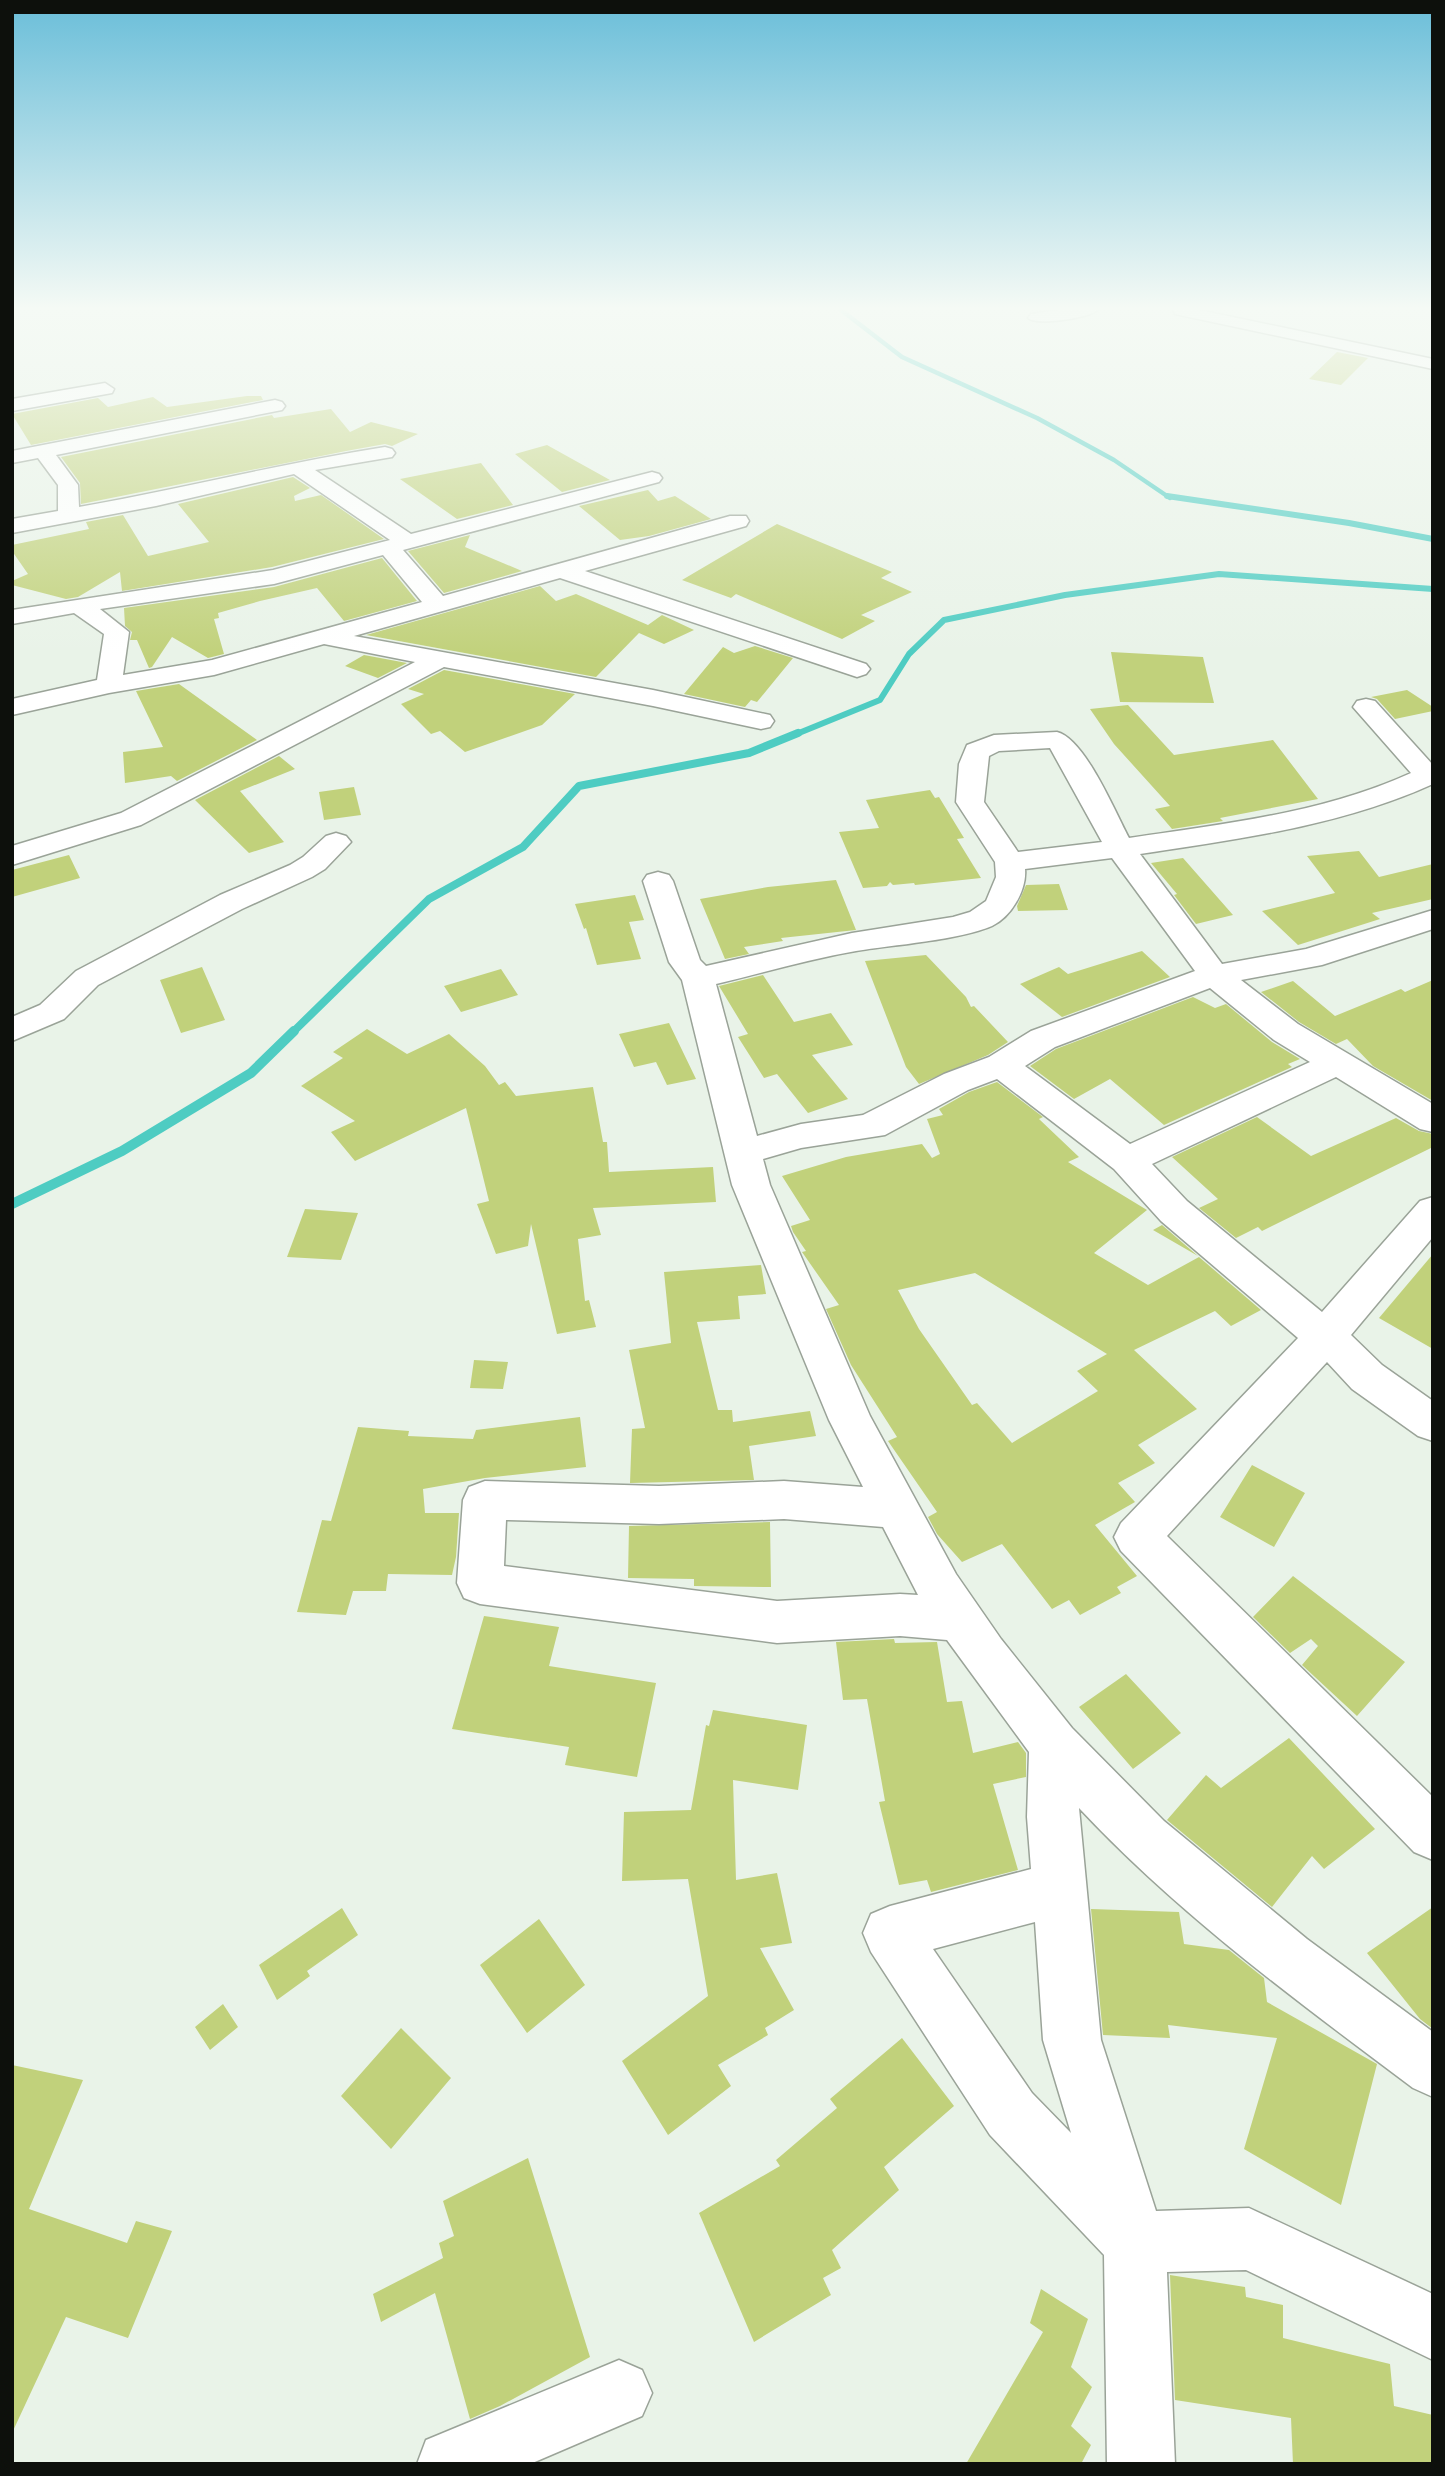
<svg xmlns="http://www.w3.org/2000/svg" width="1445" height="2476" font-family="'IBM Plex Sans',sans-serif">
<rect width="100%" height="100%" fill="#e9f3e8"/>
<g fill="none" stroke-linecap="round" stroke-linejoin="round">
<path stroke="#4eccc2" stroke-width="4.5" d="M841,310L902,357L1037,418L1114,460L1170,498"/>
<path stroke="#4eccc2" stroke-width="6" d="M1167,496L1349,523L1433,539
M794,735L880,700L909,654L944,620L1065,595L1219,574L1433,589"/>
<path stroke="#4eccc2" stroke-width="8" d="M292,1033L429,899L523,847L579,786L749,753L798,733"/>
<path stroke="#4eccc2" stroke-width="10" d="M12,1204L122,1151L251,1073L294,1031"/>
</g>
<path fill="#c1d17b" fill-rule="evenodd" d="M1337,352L1368,358L1341,385L1309,379Z
M247,396H261L263,400L31,445L12,414L98,398L108,407L153,397L167,407Z
M331,409L350,432L371,422L418,434L392,446L385,444L346,451L81,504L80,483L61,457L272,415L274,418Z
M547,445L610,480L562,492L515,454Z
M481,463L513,505L457,519L400,479Z
M293,477L310,488L294,496L295,501L321,495L384,539L272,567L122,591L120,572L78,597L66,599L12,585V581L28,574L12,551V545L89,529L86,522L123,515L148,556L209,542L178,504Z
M648,490L658,501L675,496L711,519L649,536L620,540L579,506Z
M777,524L892,572L881,578L912,592L861,615L875,621L842,639L736,594L731,598L682,580Z
M470,535L465,547L522,571L444,593L408,551Z
M382,558L417,601L344,621L317,588L260,601L218,613L219,618L214,619L224,654L208,658L172,637L152,667L149,668L137,640H130L132,632L125,626L124,608L274,587Z
M540,586L556,601L576,594L648,625L662,615L694,630L664,644L639,633L596,677L366,635Z
M755,646L793,658L757,702L751,700L745,707L684,694L723,647L734,653Z
M1111,652L1203,657L1214,703L1120,702Z
M364,655L407,663L378,678L345,666Z
M444,670L575,694L542,725L465,752L440,731L431,734L401,704L424,694L408,689Z
M179,684L257,740L177,781L171,776L125,783L123,752L163,747L136,691Z
M1407,690L1433,707V711L1395,719L1377,699L1371,697Z
M1128,705L1174,755L1273,740L1318,799L1220,818L1223,821L1172,829L1155,809L1170,806L1114,744L1090,709Z
M279,756L295,769L240,791L284,842L249,853L195,800Z
M354,787L361,815L324,820L319,792Z
M930,790L935,798L939,797L964,838L957,839L981,878L915,885L914,883L893,885L890,882L887,886L863,888L839,832L879,828L866,800Z
M1359,851L1379,877L1433,864V899L1372,913L1380,919L1298,945L1262,911L1335,893L1307,856Z
M69,855L80,878L12,897V870Z
M1183,858L1233,915L1196,924L1174,895L1177,894L1151,863Z
M836,880L856,930L781,938L783,941L744,947L749,954L725,959L700,899L768,887Z
M1059,884L1068,910L1018,911L1017,906L1026,885Z
M635,895L644,920L629,922L641,959L597,965L586,928L584,929L575,904Z
M1142,951L1170,977L1062,1017L1020,984L1059,967L1068,974Z
M926,955L966,997L971,1007L974,1006L1008,1042L988,1055L919,1084L906,1067L865,961Z
M202,967L225,1020L181,1033L160,980Z
M501,969L518,995L461,1012L444,986Z
M763,975L794,1022L831,1013L853,1045L812,1055L848,1099L808,1113L777,1074L764,1078L738,1037L748,1034L719,986Z
M1433,980V1101L1373,1066L1347,1039L1336,1044L1299,1022L1261,992L1293,981L1335,1016L1401,989L1405,992Z
M1193,997L1215,1008L1226,1004L1272,1042L1300,1059L1288,1064L1292,1067L1164,1125L1110,1079L1074,1099L1030,1066L1056,1049Z
M669,1023L696,1079L667,1085L656,1062L634,1067L619,1034Z
M367,1029L407,1054L449,1034L485,1066L499,1085L505,1082L516,1096L593,1087L603,1142H607L609,1172L713,1167L716,1202L593,1208L601,1235L578,1239L585,1301L589,1300L596,1327L557,1334L531,1224L528,1246L496,1254L477,1204L489,1201L466,1108L355,1161L331,1132L355,1121L301,1086L343,1058L333,1052Z
M997,1082L1043,1117L1039,1119L1079,1157L1068,1162L1147,1210L1094,1253L1148,1285L1199,1257L1261,1310L1231,1326L1215,1311L1134,1350L1197,1409L1138,1445L1155,1463L1118,1483L1135,1502L1095,1525L1137,1576L1117,1587L1121,1593L1080,1615L1069,1600L1052,1609L1002,1544L962,1562L937,1534L928,1517L937,1512L888,1441L897,1437L851,1365L826,1309L839,1305L802,1252L806,1251L793,1232L791,1226L810,1220L782,1176L846,1157L922,1144L932,1158L940,1154L927,1119L943,1115L939,1109L969,1092ZM975,1273L1107,1354L1077,1371L1098,1391L1012,1443L977,1403L972,1405L919,1329L898,1290Z
M1257,1117L1311,1156L1396,1118L1419,1131L1433,1134V1147L1262,1231L1258,1227L1236,1238L1199,1208L1218,1199L1172,1157Z
M305,1209L358,1213L341,1260L287,1257Z
M1162,1225L1198,1256L1153,1230Z
M1433,1254V1349L1379,1318Z
M761,1265L766,1294L738,1296L740,1319L697,1322L718,1410H732L733,1422L810,1411L816,1436L749,1446L754,1480L630,1483L632,1429L645,1428L629,1350L671,1343L664,1272Z
M474,1360L508,1362L503,1389L470,1388Z
M580,1417L586,1467L485,1478L423,1489L425,1513H459L456,1557L452,1575L388,1574L386,1591H353L346,1615L297,1612L322,1520L331,1521L358,1427L409,1431L408,1436L473,1439L476,1430Z
M1252,1465L1305,1493L1274,1547L1220,1517Z
M770,1522L771,1587L694,1586V1579L628,1578L629,1526Z
M1293,1576L1405,1662L1357,1716L1302,1665L1318,1646L1311,1639L1290,1653L1253,1617Z
M484,1616L559,1627L549,1666L656,1683L637,1777L565,1765L569,1747L452,1729Z
M894,1639L895,1643L937,1642L947,1702L962,1701L973,1753L1018,1742L1026,1753V1777L993,1784L1018,1870L931,1892L927,1880L899,1885L879,1802L885,1801L867,1699L843,1700L836,1642Z
M1126,1674L1181,1733L1133,1769L1079,1707Z
M713,1710L807,1725L798,1790L733,1780L736,1880L777,1873L792,1943L760,1948L794,2010L765,2028L768,2035L718,2065L731,2086L668,2135L622,2061L708,1996L688,1879L622,1881L624,1812L691,1810L706,1725L709,1726Z
M1289,1738L1375,1829L1324,1869L1312,1856L1272,1907L1167,1820L1206,1775L1221,1788Z
M1433,1907V2029L1420,2019L1367,1953Z
M342,1908L358,1935L307,1971L310,1976L277,2000L259,1965Z
M1091,1909L1179,1912L1184,1944L1229,1950L1264,1978L1267,2002L1377,2064L1341,2205L1244,2149L1277,2038L1168,2025L1170,2038L1103,2035Z
M539,1919L585,1985L527,2033L480,1965Z
M223,2004L238,2027L210,2050L195,2027Z
M401,2028L451,2078L391,2149L341,2096Z
M902,2038L954,2106L884,2167L899,2190L832,2250L841,2268L823,2278L831,2295L754,2342L699,2213L780,2166L776,2160L837,2108L830,2099Z
M12,2065L83,2080L29,2209L127,2243L136,2221L172,2231L128,2338L66,2317L12,2433Z
M528,2158L590,2357L500,2406L470,2419L435,2293L381,2322L373,2294L443,2258L439,2243L454,2236L443,2201Z
M1170,2275L1245,2287L1246,2297L1283,2305V2338L1390,2364L1394,2406L1433,2415V2464H1293L1291,2418L1175,2400Z
M1041,2289L1088,2319L1071,2367L1092,2387L1071,2426L1091,2445L1081,2464H966L1043,2332L1030,2323Z"/>
<g fill="none" stroke-linecap="round" stroke-linejoin="round">
<defs>
<path id="minor" d="M1059,310H1097C1090,318 1036,326 1028,318L1031,314Z
M1173,310H1199L1433,359V369L1175,314Z
M105,383L114,389L112,393L12,411V399Z
M275,400L282,402L285,406L282,410L56,455L78,485L79,507C182,489 282,463 385,447L392,449L395,453L392,457L315,470L411,534L652,472L659,474L662,478L659,482L403,550L443,596L730,516H746L749,521L746,526L585,571L866,664L870,669L866,674L857,677L560,578L354,636L653,690L770,715L774,721L770,727L761,729L653,706L444,667L141,825L12,865V846L121,813L415,662L324,644L214,675L109,693L12,715V699L97,680L104,634L74,613L12,624V610L273,570L390,540L294,474L156,506L12,533V519L58,511V485L38,458L12,463V451ZM383,555L422,602L212,660L123,675L129,632L100,609L274,584Z
M1366,699L1375,701L1433,765V784C1341,826 1238,839 1140,854L1222,964L1306,949L1433,910V929L1322,965L1241,980L1298,1024L1433,1104V1132L1420,1129L1336,1077L1152,1164L1187,1201L1322,1312L1420,1201L1433,1197V1237L1351,1335L1382,1365L1433,1401V1441L1418,1436L1352,1389L1327,1362L1167,1536L1433,1797V1860L1414,1852L1121,1551L1114,1537L1121,1523L1298,1338L1161,1221L1114,1169L997,1079L968,1090L885,1135L801,1148L763,1159L770,1185L870,1416L956,1574L1001,1639L1072,1728L1164,1821L1307,1939L1433,2032V2097L1413,2088C1297,2001 1178,1914 1079,1808L1101,2040L1156,2211L1249,2208L1433,2294V2360L1246,2270L1167,2272L1175,2464H1107L1104,2255L990,2135L871,1952L863,1933L871,1914L890,1906L1031,1869L1027,1817L1029,1752L947,1640L900,1636L777,1643L480,1604L464,1598L457,1583L463,1500L469,1487L485,1481L659,1486L784,1481L863,1487L829,1420L732,1185L682,980L669,962L643,881L647,875L658,872L669,875L673,881L700,960L706,966L852,933L953,917L970,912L986,901L996,877L995,862L956,802L959,764L967,745L994,735L1057,732C1085,739 1115,812 1129,838C1224,824 1323,813 1411,773L1353,707L1357,701ZM1050,748L1102,842L1018,852L984,802L989,756L999,751ZM1112,858L1195,971L1031,1031L989,1057L944,1074L863,1115L801,1124L757,1136L716,984C762,973 809,959 856,951C892,945 960,940 992,926C1011,917 1027,890 1025,869ZM1210,988L1274,1040L1310,1062L1130,1144L1025,1066L1055,1047ZM784,1519L883,1527L918,1595L900,1594L777,1601L504,1566L506,1520L659,1524ZM1035,1922L1043,2040L1071,2133L1032,2093L933,1949Z
M336,833L346,836L351,842L325,869L312,877L242,909L98,985L64,1019L12,1041V1017L40,1005L76,971L220,895L290,865L303,857L326,836Z
M619,2360L642,2370L652,2393L642,2416L530,2464H417L426,2440Z"/>
</defs>
<use href="#minor" stroke="#9aa398" stroke-width="3"/>
<use href="#minor" fill="#fff" fill-rule="evenodd"/>
</g>
<linearGradient id="sky" x2="0" y2="1"><stop stop-color="#6abed9"/><stop offset="0.47" stop-color="#f5faf5"/><stop offset="1" stop-color="#f5faf5" stop-opacity="0"/></linearGradient>
<rect width="1445" height="656" fill="url(#sky)"/>
<rect width="1445" height="2476" fill="none" stroke="#0d100c" stroke-width="28"/>
</svg>
